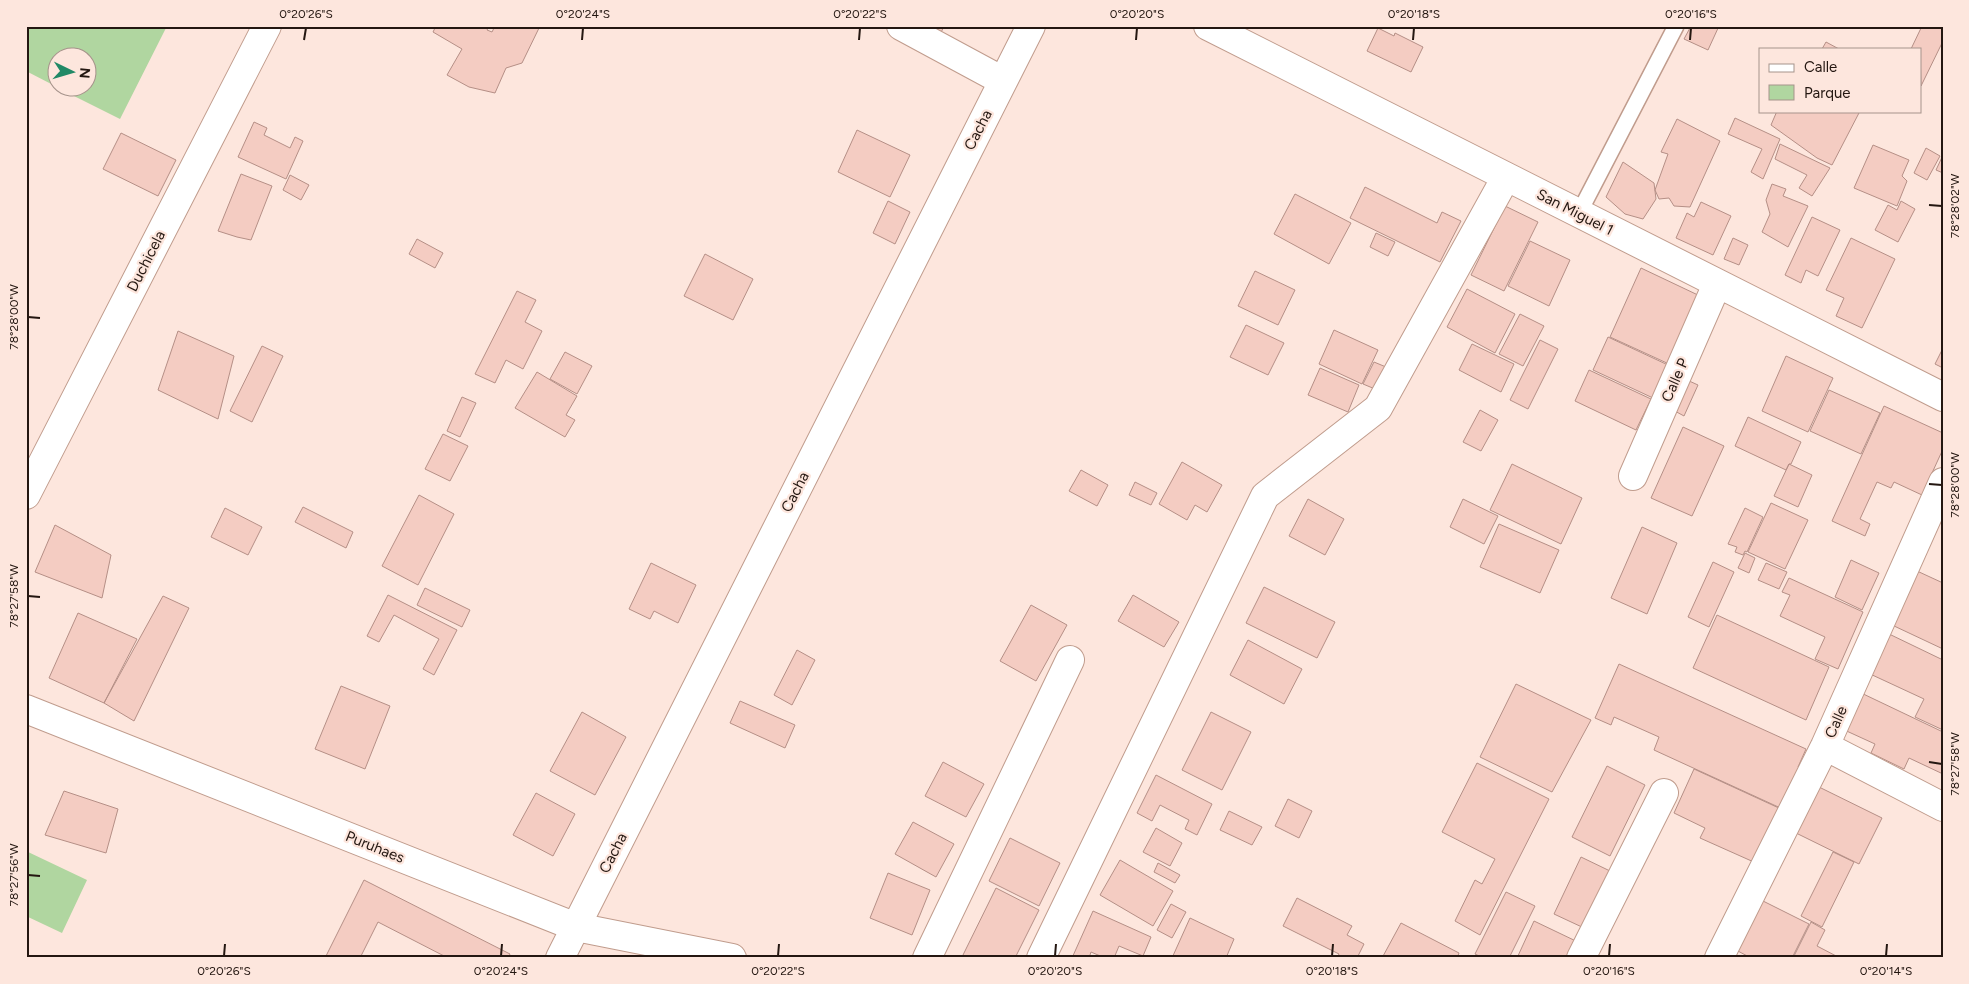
<svg xmlns="http://www.w3.org/2000/svg" width="1969" height="984" font-family="Figtree,sans-serif">
<rect width="100%" height="100%" fill="#fde6dd"/>
<path fill="#b0d6a0" d="M26,26H167L120,119L58,88H88V58H58L57,87L26,71Z
M26,851L87,880L62,933L26,916Z"/>
<path fill="#f4ccc2" stroke="#b58f86" d="M436,26H489L487,30L492,32L495,26H540L522,63L506,68L495,93L469,87L447,75L462,49L433,32Z
M918,26H944L939,37Z
M1691,26H1719L1708,50L1684,39Z
M1922,26H1943V41L1921,86L1920,49H1911Z
M1378,28L1394,36L1395,33L1423,47L1411,72L1367,51Z
M1826,42L1839,49H1822Z
M1777,111H1860L1832,165L1817,158L1771,125Z
M1735,118L1780,139L1763,179L1751,172L1762,149L1728,134Z
M1677,119L1720,141L1690,207L1674,206L1669,198L1659,199L1655,190L1668,154L1661,152Z
M254,122L267,128L264,135L290,148L295,137L303,141L286,179L238,157Z
M857,130L910,155L890,197L838,172Z
M121,133L176,160L158,196L103,169Z
M1780,144L1830,168L1812,196L1799,188L1807,175L1775,159Z
M1873,145L1909,160L1902,176L1907,181L1897,206L1854,188Z
M1926,148L1940,156L1927,180L1914,173Z
M1943,155V173L1936,170Z
M1623,162L1654,183L1656,199L1643,219L1625,214L1606,197Z
M241,174L272,186L251,240L237,237L218,231Z
M290,175L309,185L301,200L283,190Z
M1772,184L1786,189L1783,196L1808,206L1788,247L1762,232L1770,214L1766,200Z
M1365,187L1437,223L1442,212L1461,221L1440,262L1350,218Z
M1295,194L1351,223L1329,264L1274,234Z
M888,201L910,212L895,244L873,233Z
M1901,201L1915,209L1898,242L1875,230L1888,205L1897,210Z
M1701,202L1731,216L1713,255L1676,238L1687,213L1694,217Z
M1505,206L1538,222L1504,291L1471,275Z
M1812,217L1840,230L1818,276L1806,270L1801,283L1785,275Z
M1376,233L1395,242L1388,256L1370,247Z
M1733,238L1748,245L1739,265L1724,259Z
M1851,238L1895,259L1862,328L1836,316L1844,298L1826,290Z
M417,239L443,253L435,268L409,254Z
M1530,241L1570,260L1549,306L1508,286Z
M705,254L753,279L733,320L684,296Z
M1641,268L1700,296L1669,364L1610,337Z
M1255,271L1295,290L1278,325L1238,306Z
M1467,289L1515,314L1495,353L1447,327Z
M517,291L536,300L525,322L542,331L523,369L506,360L495,383L475,374Z
M1520,314L1544,326L1523,366L1499,354Z
M1246,325L1284,343L1268,375L1230,357Z
M1334,330L1378,350L1362,384L1319,364Z
M178,331L234,356L218,419L158,390Z
M1608,337L1668,365L1653,398L1593,370Z
M1540,340L1558,349L1528,409L1510,400Z
M1472,344L1514,364L1501,392L1459,370Z
M262,346L283,356L252,422L230,411Z
M1943,348V368L1935,364Z
M565,352L592,366L577,394L550,379Z
M1786,356L1833,378L1808,432L1762,411Z
M1374,362L1386,367L1375,389L1363,384Z
M1320,368L1359,385L1348,412L1308,395Z
M1589,370L1651,399L1636,430L1575,401Z
M537,372L577,396L566,415L575,420L565,437L515,408Z
M1687,380L1698,385L1684,416L1673,410Z
M1829,390L1880,413L1861,454L1810,431Z
M462,397L476,403L460,437L447,431Z
M1884,406L1943,433V449L1922,495L1894,482L1891,488L1877,482L1860,519L1870,524L1865,536L1832,521Z
M1480,410L1498,420L1481,451L1463,442Z
M1748,417L1801,442L1791,464H1789L1786,470L1735,446Z
M1683,427L1724,446L1692,516L1651,498Z
M443,434L468,446L450,481L425,469Z
M1182,462L1222,485L1207,512L1195,505L1187,520L1159,504Z
M1512,464L1582,498L1561,544L1490,510Z
M1789,464L1812,475L1798,507L1774,496Z
M1081,470L1108,485L1097,506L1069,491Z
M1135,482L1157,493L1151,505L1129,495Z
M419,495L454,514L418,585L382,566Z
M1308,499L1344,519L1325,555L1289,536Z
M1463,499L1498,516L1484,544L1450,527Z
M1771,503L1808,520L1785,569L1748,552Z
M303,507L353,532L346,548L295,522Z
M225,508L262,527L248,555L211,537Z
M1745,508L1763,517L1747,552L1745,551L1743,555L1735,552L1737,547L1728,544Z
M1499,524L1559,550L1540,593L1480,567Z
M55,525L111,555L102,598L35,572Z
M1642,527L1677,543L1647,614L1611,598Z
M1745,553L1755,558L1749,573L1738,568Z
M1851,560L1879,573L1862,610L1835,597Z
M1713,562L1734,572L1709,627L1688,617Z
M651,563L696,585L678,623L654,611L650,619L629,609Z
M1766,563L1787,572L1779,589L1758,580Z
M1917,571L1943,583V649L1892,625Z
M1789,578L1863,612L1838,669L1815,659L1825,637L1780,616L1790,595L1782,592Z
M1264,587L1335,622L1317,658L1246,623Z
M425,588L470,610L462,627L417,605Z
M388,595L457,630L434,675L423,669L439,639L394,615L379,642L367,636Z
M1133,595L1179,622L1164,647L1118,621Z
M163,596L189,608L134,721L104,703Z
M1031,605L1067,625L1036,681L1000,661Z
M78,613L137,639L104,703L49,678Z
M1717,615L1829,667L1806,720L1693,668Z
M1887,633L1943,660V730L1915,717L1924,699L1868,673Z
M1248,640L1302,669L1284,704L1230,675Z
M797,650L815,660L792,705L774,695Z
M1619,664L1806,749L1798,767L1805,770L1787,811L1654,750L1659,737L1614,717L1611,725L1595,718Z
M1516,684L1591,720L1552,792L1480,757Z
M341,686L390,706L365,769L315,749Z
M1857,691L1943,732V774L1909,758L1904,769L1871,753L1875,744L1840,728Z
M740,701L795,725L785,748L730,723Z
M582,712L626,737L595,795L550,771Z
M1211,712L1251,732L1222,790L1182,770Z
M943,762L984,784L966,817L925,796Z
M1477,763L1549,799L1480,935L1455,921L1475,880L1482,884L1495,859L1442,832Z
M1607,766L1645,785L1610,856L1572,837Z
M1694,769L1781,809L1756,863L1700,838L1705,828L1674,813Z
M1156,775L1212,804L1197,835L1185,829L1189,820L1160,805L1152,821L1137,813Z
M1819,787L1882,818L1859,864L1796,833Z
M64,791L118,809L106,853L45,835Z
M536,793L575,814L553,856L513,835Z
M1288,799L1312,811L1299,838L1275,826Z
M1229,811L1262,827L1252,845L1220,830Z
M913,822L954,844L936,877L895,854Z
M1156,828L1182,843L1170,866L1143,852Z
M1010,838L1060,863L1039,906L989,881Z
M1833,852L1854,862L1822,927L1801,916Z
M1581,857L1610,871L1584,928L1554,914Z
M1120,860L1173,891L1153,926L1100,895Z
M1158,863L1180,875L1175,883L1154,872Z
M888,873L930,890L912,935L870,918Z
M364,880L510,954L508,958H448L378,922L360,958H325Z
M996,888L1039,910L1015,958H968L963,955Z
M1506,892L1535,906L1509,958H1483L1475,954Z
M1297,898L1352,926L1347,935L1364,944L1357,958H1337L1339,954L1283,926Z
M1761,900L1809,924L1792,958H1751L1736,950Z
M1171,904L1186,912L1172,938L1157,930Z
M1093,911L1151,937L1143,956L1119,946L1114,958H1105L1091,952L1089,958H1072Z
M1190,918L1234,939L1226,958H1172Z
M1534,921L1580,943L1573,958H1517Z
M1811,922L1825,930L1817,946L1840,958H1793Z
M1401,923L1459,953L1457,958H1382Z"/>
<g fill="none" stroke-linecap="round" stroke-linejoin="round">
<defs>
<path id="service" d="M1579,213L1676,26"/>
<path id="minor" d="M901,26L1003,81
M1208,26L1943,397
M1633,476L1717,284
M26,495L267,26
M1825,746L1943,807
M560,958L1031,26
M927,958L1070,660
M1041,958L1265,496L1378,408L1506,177
M1581,958L1664,793
M1719,958L1825,746L1943,482"/>
<path id="tertiary" d="M26,709L576,927L732,958"/>
</defs>
<use href="#service" stroke="#c09c8d" stroke-width="18"/>
<use href="#minor" stroke="#c09c8d" stroke-width="30"/>
<use href="#tertiary" stroke="#c09c8d" stroke-width="30"/>
<use href="#service" stroke="#fff" stroke-width="15"/>
<use href="#minor" stroke="#fff" stroke-width="28"/>
<use href="#tertiary" stroke="#fff" stroke-width="28"/>
</g>
<path fill="none" stroke="#241711" stroke-width="2" d="M304,40L306,28M582,40L583,28M859,40L860,28M1136,40L1137,28M1413,40L1414,28M1690,40L1691,28M1929,205L1942,206M28,317L40,318M1929,484L1942,485M28,596L40,597M1929,762L1942,764M28,875L40,876M224,956L225,944M501,956L502,944M778,956L779,944M1055,956L1056,944M1332,956L1333,944M1609,956L1610,944M1886,956L1887,944"/>
<g text-anchor="middle" stroke-width="4.5" stroke-linejoin="round" paint-order="stroke">
<g font-size="15" fill="#241711" stroke="#fde6dd">
<text transform="translate(978 130) rotate(-63)" y="5">Cacha</text>
<text transform="translate(1575 212) rotate(27)" y="5">San Miguel 1</text>
<text transform="translate(146 261) rotate(-63)" y="5">Duchicela</text>
<text transform="translate(1675 380) rotate(-66)" y="5">Calle P</text>
<text transform="translate(795 492) rotate(-63)" y="5">Cacha</text>
<text transform="translate(1836 722) rotate(-66)" y="5">Calle</text>
<text transform="translate(375 847) rotate(22)" y="5">Puruhaes</text>
<text transform="translate(613 853) rotate(-63)" y="5">Cacha</text>
</g>
</g>
<rect width="1969" height="984" fill="none" stroke="#fde6dd" stroke-width="55"/>
<rect x="1759" y="48" width="162" height="65" fill="#fde6dd" stroke="#a6938b"/>
<rect x="1769" y="64" width="25" height="8" fill="#ffffff" stroke="#a6938b"/>
<text x="1804" y="72" font-size="15" fill="#241711">Calle</text>
<rect x="1769" y="85" width="25" height="15" fill="#b0d6a0" stroke="#a6938b"/>
<text x="1804" y="98" font-size="15" fill="#241711">Parque</text>
<g transform="translate(72 72) rotate(95)"><circle r="24" fill="#fde6dd" stroke="#a6938b"/>
<path d="M0-4L9 19L0 12L-9 19Z" fill="#218966"/>
<text y="-8" font-size="14" font-weight="bold" text-anchor="middle" fill="#241711">N</text>
</g>
<rect x="28" y="28" width="1914" height="928" fill="none" stroke="#241711" stroke-width="2"/>
<g font-size="12" text-anchor="middle" fill="#241711">
<text x="306" y="18">0°20'26"S</text>
<text x="583" y="18">0°20'24"S</text>
<text x="860" y="18">0°20'22"S</text>
<text x="1137" y="18">0°20'20"S</text>
<text x="1414" y="18">0°20'18"S</text>
<text x="1691" y="18">0°20'16"S</text>
<text transform="translate(1955 206) rotate(-90)" y="4">78°28'02"W</text>
<text transform="translate(14 317) rotate(-90)" y="4">78°28'00"W</text>
<text transform="translate(1955 485) rotate(-90)" y="4">78°28'00"W</text>
<text transform="translate(14 596) rotate(-90)" y="4">78°27'58"W</text>
<text transform="translate(1955 764) rotate(-90)" y="4">78°27'58"W</text>
<text transform="translate(14 875) rotate(-90)" y="4">78°27'56"W</text>
<text x="224" y="975">0°20'26"S</text>
<text x="501" y="975">0°20'24"S</text>
<text x="778" y="975">0°20'22"S</text>
<text x="1055" y="975">0°20'20"S</text>
<text x="1332" y="975">0°20'18"S</text>
<text x="1609" y="975">0°20'16"S</text>
<text x="1886" y="975">0°20'14"S</text>
</g>
</svg>
